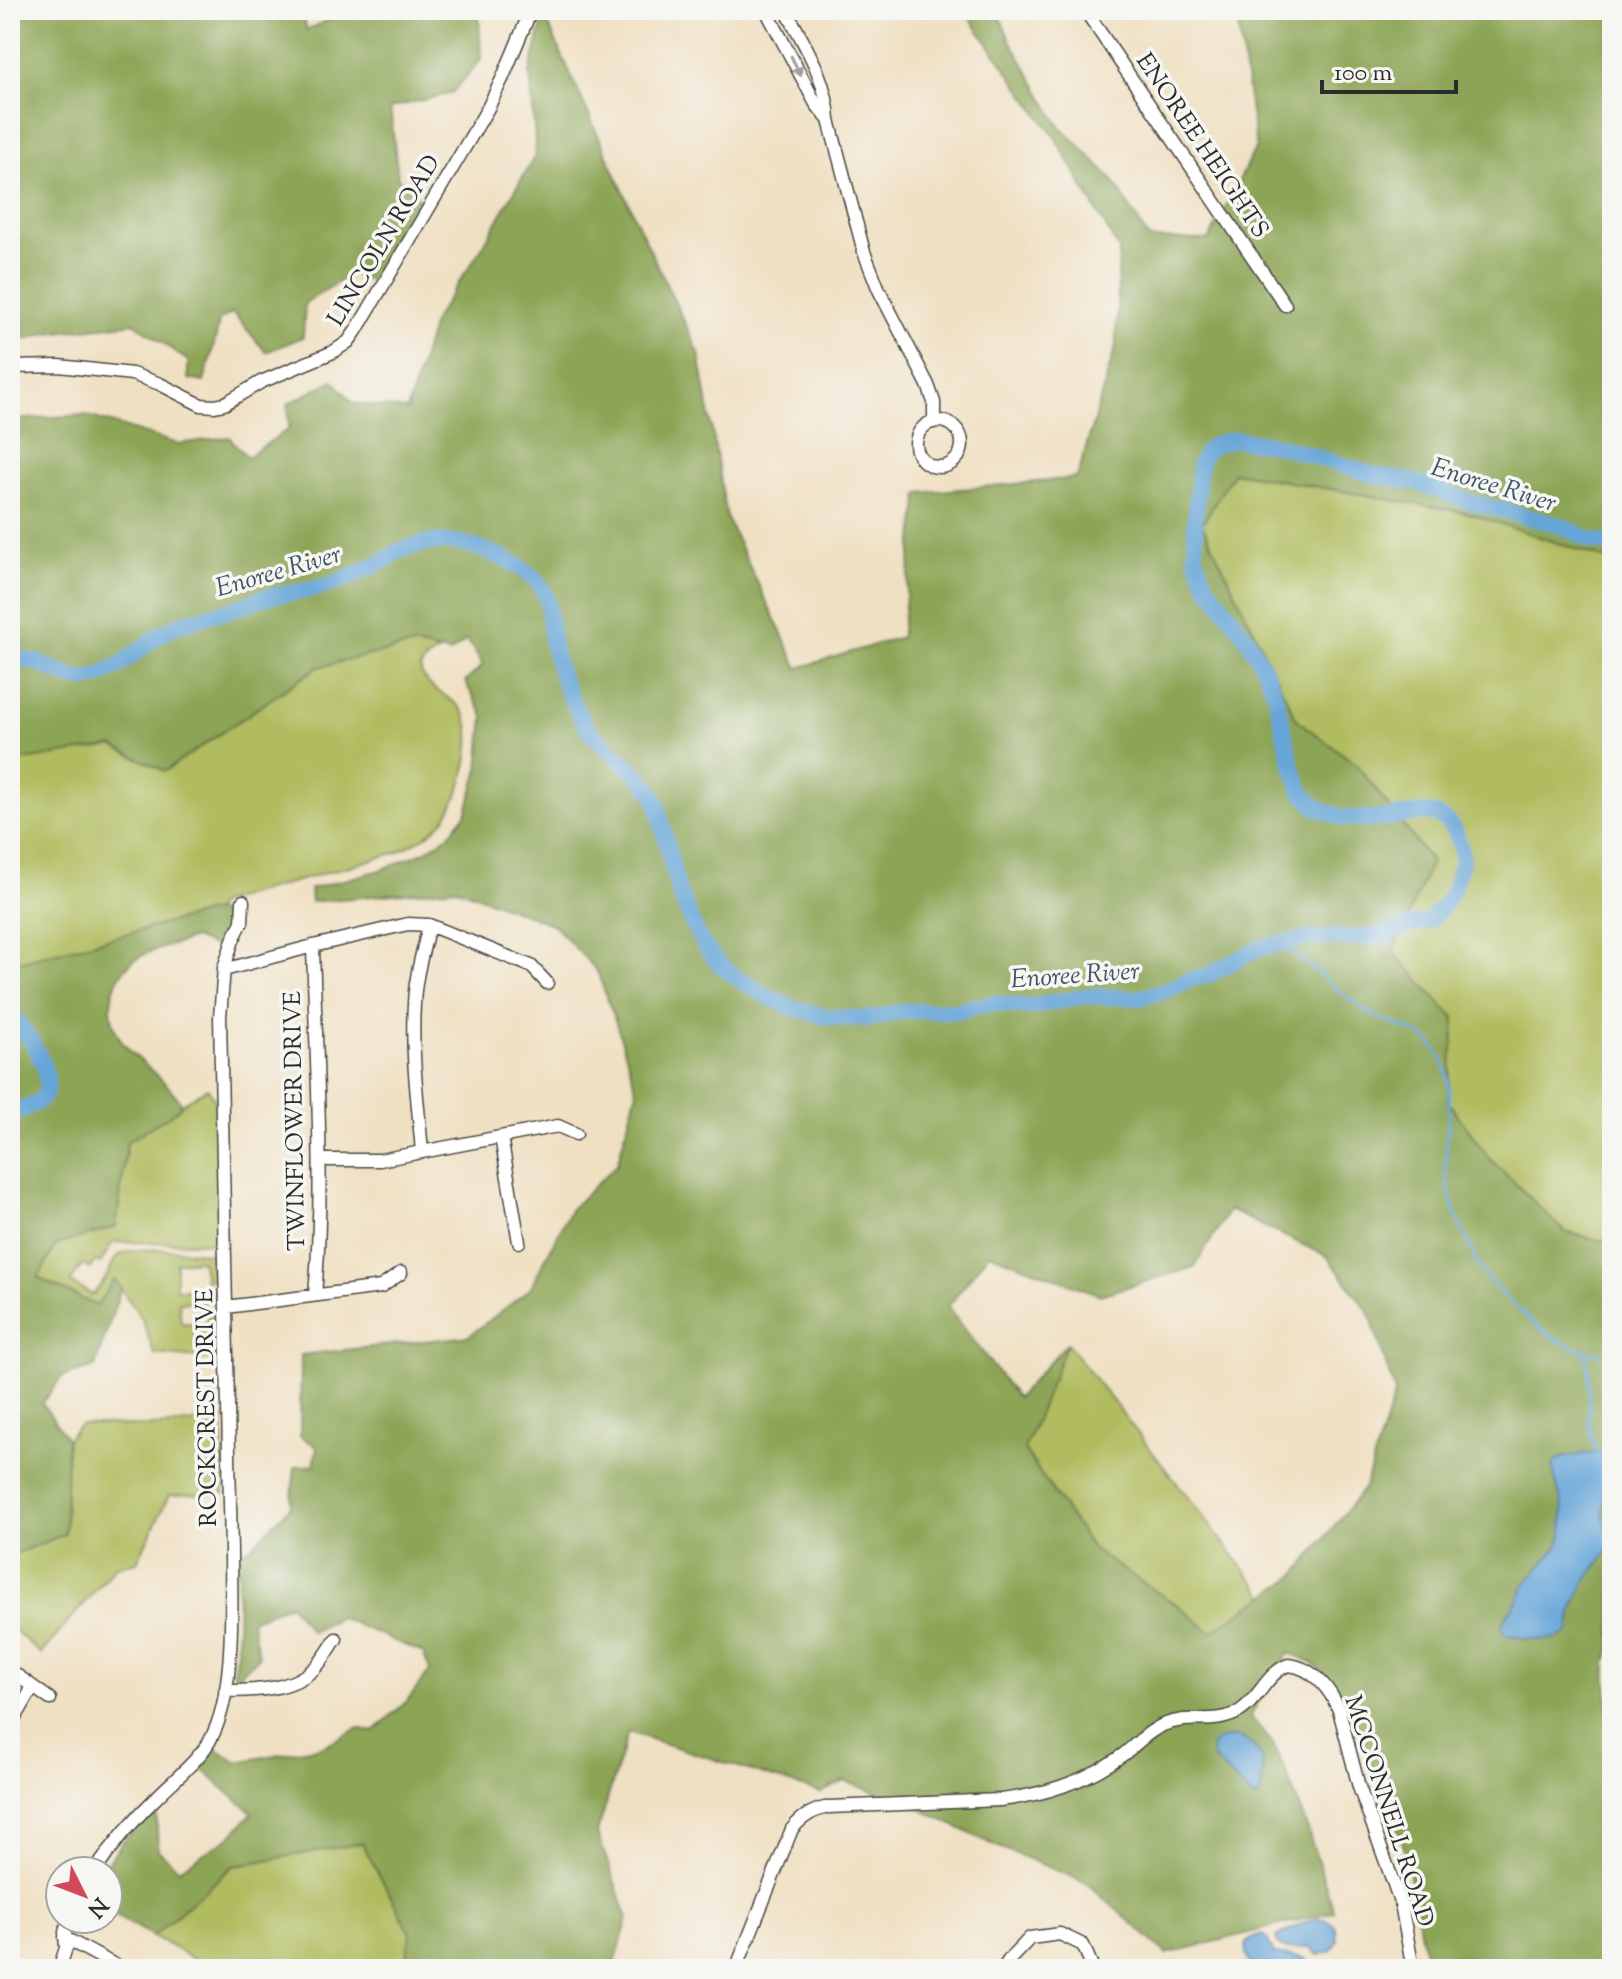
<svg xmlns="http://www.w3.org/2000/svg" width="1622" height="1979" font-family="'Sorts Mill Goudy',serif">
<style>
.green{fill:#b0bc5e;stroke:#6e7444;stroke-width:2}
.forest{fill:#8ca455;stroke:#5c6840;stroke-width:2;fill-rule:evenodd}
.water{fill:#66a5d8;stroke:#486882;stroke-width:2}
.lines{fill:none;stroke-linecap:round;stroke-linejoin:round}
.stream{stroke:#66a5d8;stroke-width:3}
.river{stroke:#66a5d8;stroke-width:16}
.minor-casing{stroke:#494642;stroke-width:15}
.minor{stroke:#fff;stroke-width:12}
.oneway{fill:#a0a0a0}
.labels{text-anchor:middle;stroke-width:7;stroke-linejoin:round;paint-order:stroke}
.street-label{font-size:24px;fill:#2b2b2b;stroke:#f6f6f2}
.water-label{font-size:26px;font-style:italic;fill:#405668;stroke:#f6f6f2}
</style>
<rect width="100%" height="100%" fill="#f6f6f2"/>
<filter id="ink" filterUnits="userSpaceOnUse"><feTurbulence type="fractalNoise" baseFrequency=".0125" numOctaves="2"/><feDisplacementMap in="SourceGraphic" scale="16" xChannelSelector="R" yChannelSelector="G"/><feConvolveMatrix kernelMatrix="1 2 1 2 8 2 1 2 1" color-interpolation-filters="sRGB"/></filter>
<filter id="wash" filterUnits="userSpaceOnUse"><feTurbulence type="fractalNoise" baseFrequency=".006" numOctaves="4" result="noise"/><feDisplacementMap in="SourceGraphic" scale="32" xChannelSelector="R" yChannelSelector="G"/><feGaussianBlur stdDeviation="1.8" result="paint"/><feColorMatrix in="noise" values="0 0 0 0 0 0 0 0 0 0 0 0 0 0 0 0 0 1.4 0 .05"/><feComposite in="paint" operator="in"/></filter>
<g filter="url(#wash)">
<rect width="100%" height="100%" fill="#f0e0c2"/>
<path class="green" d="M1233 472 1468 513 1612 561V1243L1565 1232 1490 1159 1448 1102 1455 1019 1393 952 1431 861 1356 764 1297 721 1202 524Z
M414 645 439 651 426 660 420 668C425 691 449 693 462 710 480 735 461 799 443 821 432 834 413 844 398 852L221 903 214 911 18 962 10 954V762L113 746 165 771 318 667Z
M208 1088 217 1105 218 1243 113 1242 100 1264 95 1261 90 1269 82 1265 70 1283 93 1295C98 1288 105 1281 108 1274 111 1268 112 1262 117 1257 133 1243 198 1252 219 1255L220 1279 205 1280 201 1260 176 1262V1289L221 1288V1301L179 1302 181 1323 207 1324 208 1311H222L221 1360 154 1354 142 1318 114 1280 97 1306 38 1278 56 1245 116 1227 127 1142 175 1112 182 1104Z
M1067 1343 1266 1597 1211 1633 1180 1607 1094 1551 1024 1449Z
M223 1417 224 1494 169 1495 137 1562 116 1566 41 1654 10 1626V1561L11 1555 65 1534 67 1439 80 1425C111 1424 141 1428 171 1425 189 1424 206 1418 223 1417Z
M362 1843 410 1932 406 1969H211L153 1936 233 1866Z"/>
<path class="forest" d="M10 10H301L307 30 346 12 347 10H477L479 14 481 60 452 93 390 108 398 178 423 203 375 282 351 274 305 303 303 337 266 352 233 313 219 320 216 337 204 382 188 379V361L135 323 49 333 10 343Z
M964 10H997L1010 40 1059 125 1113 180 1149 239 1209 240 1256 147 1238 23 1224 10H1612V561L1468 513 1234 472 1202 524 1297 720 1356 764 1431 862 1393 952 1455 1019 1448 1102 1490 1159 1565 1232 1612 1243V1642L1606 1662 1609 1728 1612 1729V1969H1427L1405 1849 1346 1696 1312 1662 1289 1653 1250 1716 1273 1744 1286 1772 1306 1825 1334 1911 1167 1954 1085 1882 994 1845 912 1805 844 1781 821 1793 628 1732 597 1833 628 1918 613 1969H406L410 1932 362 1843 233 1866 153 1936 108 1911V1871H102L120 1845 156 1805 158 1850 179 1869 230 1837 252 1813 200 1767 216 1748 236 1762 321 1747 359 1728 373 1732 408 1700 430 1670 423 1653 339 1617 311 1632 290 1604 251 1620 259 1656 236 1678 233 1671 237 1652 238 1551 250 1548 291 1506 295 1467 314 1465 317 1447 300 1436 301 1355 469 1336 530 1289 570 1210 617 1164 637 1091 617 1026 597 971 554 925 457 888 311 902 310 889 381 870 424 852 449 835 466 814 479 769 484 716 465 682 483 665 467 640 450 653 414 645 318 667 165 771 113 746 10 762V420L85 415 177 444 229 437 247 457 289 429 288 404 333 380 353 403 407 410 434 320 483 246 536 154 530 72 544 15 641 231 699 353 727 519 798 668 901 637 919 493 1077 478 1116 346 1119 250 1056 139ZM1229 1210 1327 1256 1370 1314 1395 1392 1365 1487 1295 1576 1211 1632 1180 1607 1094 1551 1024 1450 1067 1343 1017 1398 948 1307 989 1253 1100 1295 1195 1267Z
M214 911 229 916 227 929 215 947 194 938C179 944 162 947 147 953 107 970 99 1021 130 1051 148 1068 168 1083 182 1104L175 1112 127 1142 116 1227 56 1245 38 1278 97 1306 114 1280 121 1287 95 1367 62 1377 42 1403 67 1439 65 1534 12 1555 10 1561V954L19 962Z"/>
<path class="water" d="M1597 1452 1607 1454 1612 1459V1478L1606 1492 1603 1511 1605 1522 1612 1545 1584 1584 1573 1608 1569 1632C1552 1645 1524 1639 1505 1634L1502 1627 1505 1618 1516 1603 1528 1580 1558 1547 1562 1535 1563 1508 1554 1475 1553 1465 1556 1461 1564 1457Z
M1239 1737C1268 1750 1265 1769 1259 1797L1254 1799 1213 1758 1212 1745 1222 1739Z
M1318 1918 1328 1920 1336 1927 1337 1941 1331 1951 1320 1955 1316 1954 1311 1947 1286 1949 1278 1944 1276 1937 1301 1924Z
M1263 1935 1268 1940 1274 1954 1300 1957 1306 1959 1307 1965C1296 1972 1263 1971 1251 1966L1246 1954V1943L1253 1938Z"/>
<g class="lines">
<path class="stream" d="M1277 943C1311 962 1336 992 1369 1013 1387 1024 1420 1029 1434 1046 1461 1078 1444 1132 1446 1170 1447 1195 1456 1217 1467 1239 1472 1250 1476 1262 1483 1272 1492 1286 1504 1296 1516 1307 1525 1315 1534 1325 1544 1331 1563 1345 1589 1353 1612 1357
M1585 1351C1587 1361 1589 1372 1589 1383 1590 1412 1584 1423 1597 1452"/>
<path class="river" d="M10 662C40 650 66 689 96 677 127 666 148 638 178 625 194 618 218 614 236 608 247 605 258 598 270 596 290 593 310 591 329 585 348 578 368 569 385 560 390 557 395 553 400 551 431 537 465 541 494 554 511 561 527 570 539 584 553 602 548 627 553 648 558 671 568 695 580 716 599 751 640 766 656 800L679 893 698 935 708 951 719 964 741 981 772 999 793 1008 828 1017 869 1019 904 1011H961L971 1007 995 1003 1029 1007 1085 996 1139 998 1168 990 1191 979 1208 975 1259 948 1310 938 1367 937 1388 934 1410 925 1429 921 1442 908 1452 892 1462 862 1461 850 1456 833 1448 822 1434 814 1423 813 1374 819 1343 818 1316 807 1302 792 1292 765 1275 694 1265 670 1248 640 1207 585 1196 559 1195 516 1200 463 1205 453 1213 445 1234 439 1277 445 1377 476 1415 482 1468 501 1562 526 1592 541 1612 544
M10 1013C24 1029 64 1081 39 1101 32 1107 19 1110 10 1114"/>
</g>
</g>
<g filter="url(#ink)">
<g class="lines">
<defs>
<path id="minor" d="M766 10 816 104 829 120
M786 10C805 46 827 79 829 120L864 252 879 290 928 385 934 402V422
M1085 10 1285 305
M10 367 59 366 132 374 160 384 201 405 215 406 224 404 261 382 333 352 348 342 356 331 488 108 503 77 531 10
M916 444a23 23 0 1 1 46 0a23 23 0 1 1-46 0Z
M313 946C316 1063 325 1179 315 1295
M224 970 313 946 408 924 429 925 531 966 547 983
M501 1137 519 1242
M422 1152C418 1103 411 1053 414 1004 415 977 423 951 429 925
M320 1160H380L558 1126 576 1134
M226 1307 381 1287 401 1273
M18 1676 50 1699
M225 1691C259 1691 299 1690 321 1661 327 1654 331 1646 336 1639
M10 1727 33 1687
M95 1871C113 1844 134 1819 158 1796 174 1780 192 1766 205 1748 237 1705 231 1604 231 1551L220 1017 224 968 233 940 242 922 243 901
M65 1938 122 1969
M59 1969 66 1948 65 1932 69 1919
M736 1969 792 1829C803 1816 813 1810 829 1807L1000 1800C1045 1795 1087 1781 1124 1754 1137 1744 1148 1731 1163 1725 1188 1714 1216 1726 1240 1711 1259 1699 1267 1673 1288 1665 1313 1667 1330 1689 1339 1710L1359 1787 1401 1904 1413 1969
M1003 1969 1009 1960 1030 1938 1060 1934 1083 1945 1092 1966"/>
</defs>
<use href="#minor" class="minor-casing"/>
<use href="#minor" class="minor"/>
</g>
<defs><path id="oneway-solid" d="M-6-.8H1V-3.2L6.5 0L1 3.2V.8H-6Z" transform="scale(2)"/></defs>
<use class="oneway" href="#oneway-solid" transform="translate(796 66) rotate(63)"/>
</g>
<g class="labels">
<g class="street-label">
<text transform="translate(1203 145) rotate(56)" y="8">ENOREE HEIGHTS</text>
<text transform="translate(383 240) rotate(-59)" y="8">LINCOLN ROAD</text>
<text transform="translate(294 1121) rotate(-91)" y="8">TWINFLOWER DRIVE</text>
<text transform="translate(206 1408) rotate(-91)" y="8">ROCKCREST DRIVE</text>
<text transform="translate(1390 1811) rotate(72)" y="8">MCCONNELL ROAD</text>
</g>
<g class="water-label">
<text transform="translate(1494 484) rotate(17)" y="9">Enoree River</text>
<text transform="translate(278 570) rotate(-16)" y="9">Enoree River</text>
<text transform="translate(1075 974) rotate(-4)" y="9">Enoree River</text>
</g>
</g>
<rect width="1622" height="1979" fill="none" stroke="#f6f6f2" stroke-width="40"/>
<g transform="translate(84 1895) rotate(132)"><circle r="38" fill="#f6f6f2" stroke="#a5a5a2" stroke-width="2"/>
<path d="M0-6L14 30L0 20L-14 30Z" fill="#d1495b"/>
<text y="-12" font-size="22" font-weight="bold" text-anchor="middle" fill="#2b2b2b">N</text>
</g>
<path d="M1322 80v12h134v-12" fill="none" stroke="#2b2b2b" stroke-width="4"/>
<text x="1334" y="80" font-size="24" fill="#2b2b2b" stroke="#f6f6f2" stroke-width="6" paint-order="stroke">100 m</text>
</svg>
